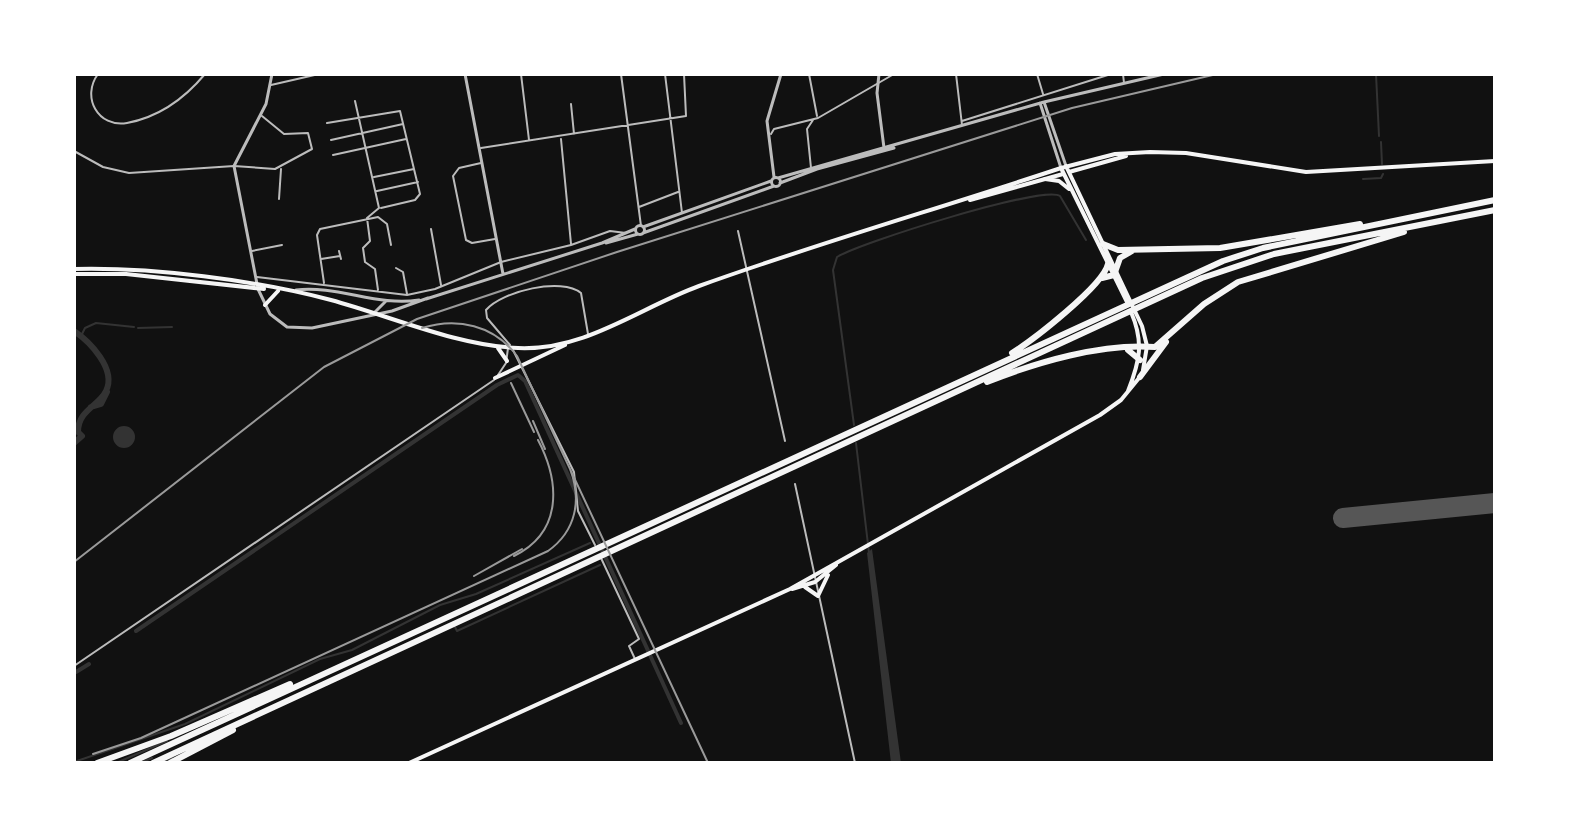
<svg xmlns="http://www.w3.org/2000/svg" width="1569" height="837" font-family="'Space Grotesk',sans-serif">
<style>
.water{fill:#333}
.lines{fill:none;stroke-linecap:round;stroke-linejoin:round}
.stream{stroke:#333;stroke-width:2}
.canal{stroke:#333;stroke-width:4}
.river{stroke:#333;stroke-width:6}
.runway{stroke:#565656;stroke-width:20}
.minor{stroke:#bcbcbc;stroke-width:2}
.tertiary{stroke:#bcbcbc;stroke-width:3}
.secondary{stroke:#f5f5f5;stroke-width:4}
.primary{stroke:#f5f5f5;stroke-width:4}
.motorway{stroke:#f5f5f5;stroke-width:6}
.rail{stroke:#9a9a9a;stroke-width:2}
</style>
<rect width="100%" height="100%" fill="#111"/>
<path class="water" d="M113 437a11 11 0 1 1 22 0a11 11 0 1 1-22 0Z
M872 549 901 763H891L867 553Z"/>
<g class="lines">
<path class="stream" d="M1376 74 1379 136
M1381 142 1382 164
M1363 179 1381 178 1383 174
M138 328 172 327
M81 336 85 328 96 323 134 327
M854 425 833 270 837 257C859 243 1043 185 1060 196L1086 240
M856 443 869 553
M455 627 457 631 600 565
M74 762 185 724 320 659 352 650 440 605 476 594 590 543
M116 763 167 741
M140 763 152 758
M161 763 172 758"/>
<path class="canal" d="M136 631 497 385 518 375 525 381 681 723
M76 672 89 664"/>
<path class="river" d="M74 331C89 341 117 369 106 391 99 406 78 410 78 432L82 436 74 443
M91 407 101 404 107 392"/>
<path class="runway" d="M1343 518 1495 503"/>
<path class="minor" d="M98 74C81 97 98 128 127 123 159 117 185 98 205 74
M521 74 529 140
M621 74 641 226
M665 74 682 213
M809 74 817 116
M956 74 962 125
M1037 74 1043 94
M1123 74 1124 83
M271 85 319 74
M355 101 379 208 367 218 370 241 363 248 365 262 375 269 378 290
M571 104 574 134
M962 121 1111 74
M327 123 400 111 420 194 415 200 381 208
M771 134 774 129 818 118 894 74
M561 139 571 244
M331 140 403 124
M481 148 686 116 684 74
M74 151 103 167 129 173 234 166 275 169 312 149 308 133 284 134 262 116
M333 155 406 139
M481 163 459 168 453 176 466 240 472 243 495 239
M811 168 807 129 813 120
M374 177 414 169
M377 191 418 182
M279 199 281 169
M639 207 678 192
M431 229 441 285
M738 231 785 441
M252 251 282 245
M339 251 341 259
M321 259 340 256
M396 268 403 272 407 294
M257 277 407 295 435 289 501 262 571 245 610 231 626 233
M324 283 317 235 320 229 378 217 387 224 391 245
M510 345 487 318 486 310C502 291 562 277 581 293L588 334
M513 350 574 472 578 511 595 545
M498 375 506 363 508 348
M795 484 855 763
M601 558 639 639 629 646 635 659
M74 666 494 380"/>
<path class="tertiary" d="M272 74 266 104 234 166 258 289 270 314 287 327 312 328 392 311 428 298
M465 74 503 274
M879 74 877 93 884 148
M1044 102 1066 166
M1040 103 1061 168
M774 177 767 121 781 74
M771.5 182a4.5 4.5 0 1 1 9 0a4.5 4.5 0 1 1-9 0Z
M778 178 1044 102 1164 74
M780 183 817 169 894 148
M635.5 230a4.5 4.5 0 1 1 9 0a4.5 4.5 0 1 1-9 0Z
M643 227 771 181
M643 233 774 186
M606 243 638 234
M296 290C337 285 378 307 419 300
M426 299 602 243 635 229
M373 314 386 301"/>
<path class="secondary" d="M970 200 1063 174
M74 269C153 267 255 280 331 300 390 316 458 346 518 348 585 351 639 308 699 286 818 243 941 208 1061 168
M74 274H126L264 289
M265 305 278 291
M498 348 507 361
M495 378 565 345"/>
<path class="primary" d="M1066 166 1142 326 1147 346 1143 370
M1069 172 1126 156
M1045 179 1059 181 1069 189
M1128 304 1061 168 1115 154 1150 152 1186 153 1306 172 1495 161
M1128 391C1140 361 1144 342 1131 312
M805 587 818 596 828 575
M792 589 815 582 836 565
M409 763 790 589 1100 415 1121 400 1139 378"/>
<path class="motorway" d="M1103 244 1118 250 1220 248 1360 224
M1102 278 1114 275 1120 258 1132 251
M1128 350 1140 360
M1012 353C1033 340 1103 286 1108 264
M1140 377 1166 342
M987 382C1037 362 1102 343 1155 347L1204 304 1238 282 1404 232
M97 763 171 736 290 684
M130 763 1223 261 1263 248 1495 200
M153 763 1202 278 1274 254 1495 210
M170 763 233 730"/>
<path class="rail" d="M422 328C457 317 494 325 517 356L708 763
M511 383 534 432
M533 421 545 449
M514 556C563 532 560 482 538 440
M74 562 324 367 417 319 617 252 1072 108 1217 74
M474 576 522 549
M93 754 141 738 548 551C576 531 582 500 570 469"/>
</g>
<rect width="1569" height="837" fill="none" stroke="#ffffff" stroke-width="152"/>
</svg>
